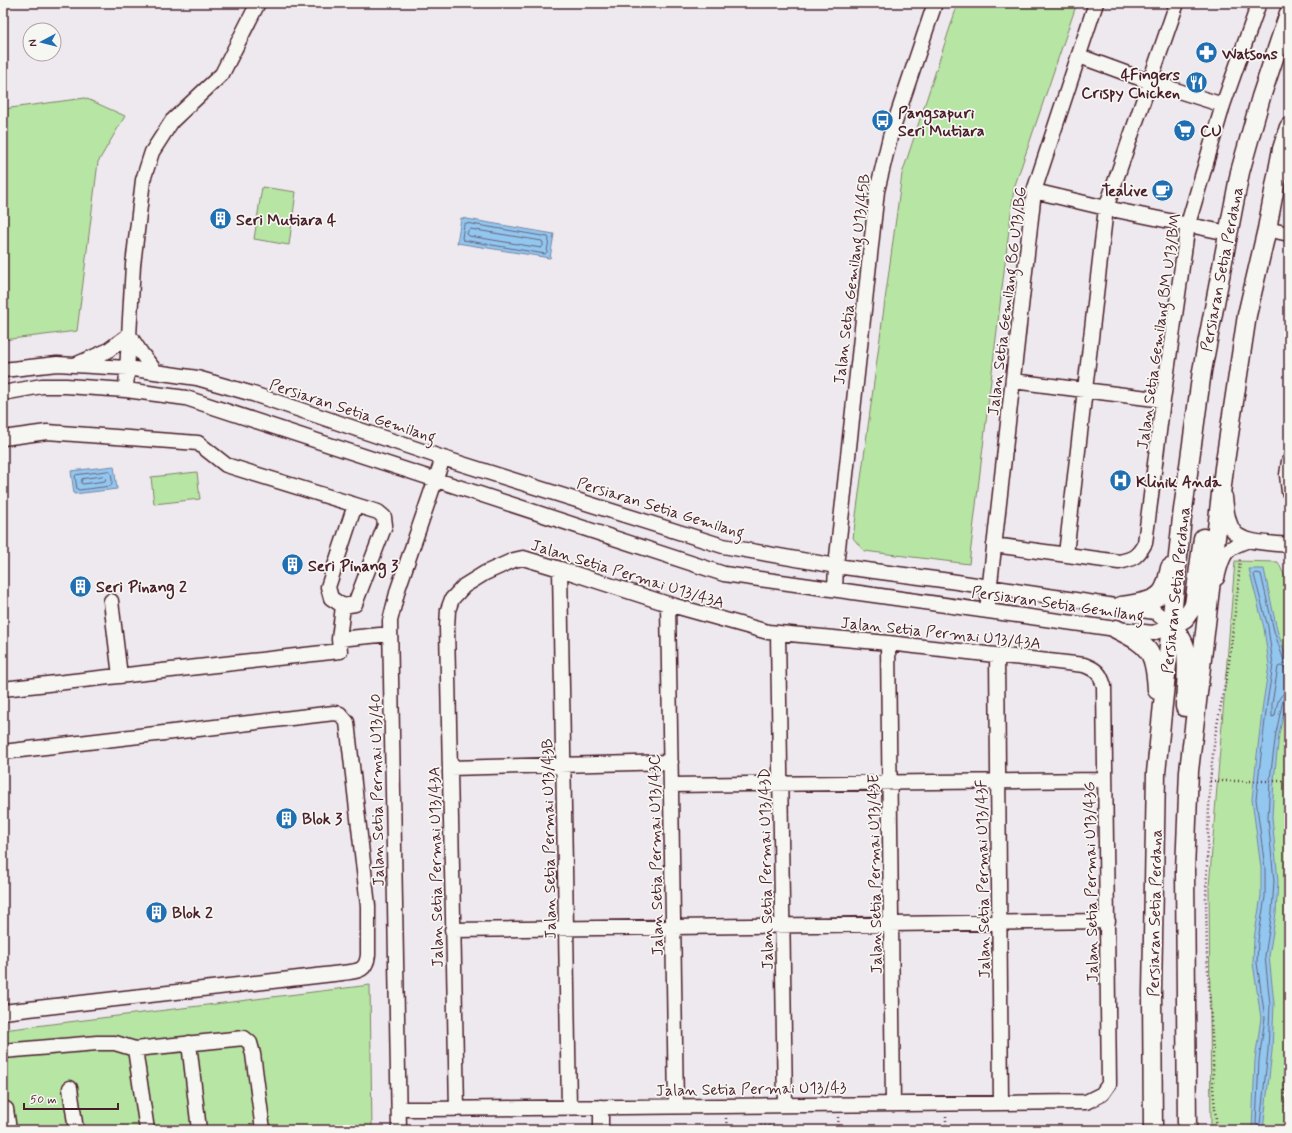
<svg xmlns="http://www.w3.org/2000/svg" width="1292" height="1133" font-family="Mynerve,sans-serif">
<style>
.green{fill:#b7e5a4;stroke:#808268}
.water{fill:#92c7f0;stroke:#7584a1}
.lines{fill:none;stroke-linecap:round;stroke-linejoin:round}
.shore{stroke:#67627a;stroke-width:1}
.minor-casing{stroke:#4a1f2b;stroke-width:17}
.major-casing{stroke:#4a1f2b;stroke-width:21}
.path{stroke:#4a1f2b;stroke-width:2.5;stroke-dasharray:1 3;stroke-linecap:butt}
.minor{stroke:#f6f6f2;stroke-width:14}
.major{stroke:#f6f6f2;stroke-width:18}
.labels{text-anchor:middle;stroke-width:3.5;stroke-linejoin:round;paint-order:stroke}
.poi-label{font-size:16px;font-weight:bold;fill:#4a1f2b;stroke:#f6f6f2;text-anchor:start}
.street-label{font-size:16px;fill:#4a1f2b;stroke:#f6f6f2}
</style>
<rect width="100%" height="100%" fill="#eee9ef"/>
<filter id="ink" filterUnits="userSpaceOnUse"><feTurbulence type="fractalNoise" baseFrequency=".025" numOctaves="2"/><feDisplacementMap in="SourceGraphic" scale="8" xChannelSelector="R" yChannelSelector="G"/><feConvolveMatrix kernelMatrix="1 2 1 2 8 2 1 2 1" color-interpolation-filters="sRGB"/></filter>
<g filter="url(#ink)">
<path class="green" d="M958 3H1077L1014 188 969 564 864 551 853 538 902 174Z
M85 98 125 116 98 162 77 331 3 340V109Z
M262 187 296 192 289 245 254 239Z
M197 472 200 499 154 504 151 477Z
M1235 561 1278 562 1289 585V1130H1211L1209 887Z
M370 985 372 1130H3V1030Z"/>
<path class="water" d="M461 218 554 234 550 258 457 243Z
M114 466 117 489 74 494 71 471Z
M1249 569H1264L1277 630 1289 665V690L1279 734 1274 780 1272 817 1278 881 1276 913 1269 956 1274 1004 1272 1051 1263 1130H1252L1255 1060 1261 1018 1253 963 1254 939 1261 896V868L1252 799 1263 703 1269 665 1264 628Z"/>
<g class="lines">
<path class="shore" d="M466 223 548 237 549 239 547 252 545 254 463 240 462 238 464 225Z
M470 229 542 241 543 243V246L541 248 469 236 467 234 468 231Z
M109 471C112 473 113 482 111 486L79 490 77 489 75 476 76 475Z
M104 476 106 478 105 481 83 484 81 483 82 479Z
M1289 664H1286L1284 661 1274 631 1261 574 1256 573 1254 575 1268 627 1273 665 1267 703 1256 799 1265 868V897L1258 940 1257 963 1265 1018 1259 1060 1256 1124 1258 1126 1260 1124 1268 1051 1270 1005 1265 956 1272 912 1274 881 1268 818 1270 779 1276 733 1283 700 1286 698H1289
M1289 669 1280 666 1278 667 1272 704V717L1275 716C1277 706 1277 693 1289 692"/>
<defs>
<path id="minor" d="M1079 56 1150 82 1223 105
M1034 191 1106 208 1228 233
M1267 229 1289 234
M129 335 141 353 156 372
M77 364 107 351 129 335
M3 370 57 364 127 368 197 378 253 394 443 458 723 546 836 566 950 581 1155 612 1172 626 1153 633 1116 629 724 574 186 398 126 390 66 386H42L3 393
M1013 381 1163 400
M126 390 133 265 143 180 152 152 172 121 222 74 258 3
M3 438 47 432 198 443 226 465 378 512 384 517 385 525 355 604 343 606 331 598 328 587 355 505
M1289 461 1287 475 1289 492
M1225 497C1226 508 1227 524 1235 533 1246 544 1274 543 1289 545
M994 545 1119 562C1134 559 1138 556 1145 543L1163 400 1188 224 1223 105 1259 3
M1066 554 1106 208 1177 3
M560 569 569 1108
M1217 578C1223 553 1225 548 1249 540
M835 589 836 566 877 191 890 137 935 3
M111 601 120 676
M668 604 676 1106
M987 610 1034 191 1096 3
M778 633 785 1105
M339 639 390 634
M888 643 893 1104
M997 656 1001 1103
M3 689 340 651 339 639 343 606
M3 752 334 713 340 714 347 722 368 906V955C366 972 357 971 342 973L3 1012
M450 768 671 762
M671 785 1105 780
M452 930 1108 921
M189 1043 199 1130
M135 1049 244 1038 250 1043 253 1054 263 1130
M3 1051 97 1043H115L135 1049 147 1130
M70 1088 76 1130
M6 1109 9 1130
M399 1109H430L1086 1102 1102 1094 1109 1084 1104 686C1100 673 1097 670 1084 665L888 643 768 632 668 604 560 569 523 558 514 560 485 573 464 586 452 599 448 610 447 627 457 1109
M399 1130 390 621 398 589 443 458
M601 1130V1107"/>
<path id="major" d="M1121 606C1133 604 1154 603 1162 592 1167 586 1168 576 1170 568
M1172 626 1185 618 1194 605 1203 538
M1172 626C1177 632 1181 637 1184 644 1190 658 1185 691 1185 707
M1116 629C1150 646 1155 651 1157 690
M1153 1130 1152 993 1156 773 1182 517 1202 371 1240 172 1261 97 1289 13
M1187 1130 1185 870 1189 771 1224 468 1247 315 1267 229 1282 149 1289 127"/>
</defs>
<use href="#minor" class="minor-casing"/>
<use href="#major" class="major-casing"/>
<path class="path" d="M1210 781H1289
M1289 988V1002
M946 1116V1130
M838 1117 839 1130
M726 1118 727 1130
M737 1130C759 1123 780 1126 802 1130
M1033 1130 1037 1128H1046L1047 1130
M1217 1130 1213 1088V1053L1207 954 1206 898 1208 835 1210 781 1215 736 1229 663 1238 587 1240 557
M1283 1130 1286 1115 1284 1078 1289 1051"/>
<use href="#minor" class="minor"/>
<use href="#major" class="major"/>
</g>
</g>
<defs>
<symbol id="pharmacy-disc" viewBox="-11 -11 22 22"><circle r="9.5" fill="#1f6fb2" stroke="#f6f6f2"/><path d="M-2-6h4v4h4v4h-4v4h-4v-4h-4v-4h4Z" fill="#fff"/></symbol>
<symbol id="restaurant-disc" viewBox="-11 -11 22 22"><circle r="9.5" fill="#1f6fb2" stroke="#f6f6f2"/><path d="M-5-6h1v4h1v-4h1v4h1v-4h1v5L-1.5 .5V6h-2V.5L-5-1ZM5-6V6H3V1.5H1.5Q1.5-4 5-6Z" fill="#fff"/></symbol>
<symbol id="bus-disc" viewBox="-11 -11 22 22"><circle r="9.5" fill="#1f6fb2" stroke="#f6f6f2"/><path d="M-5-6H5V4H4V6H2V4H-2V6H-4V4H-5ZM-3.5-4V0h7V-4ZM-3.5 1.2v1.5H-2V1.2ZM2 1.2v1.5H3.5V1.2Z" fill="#fff"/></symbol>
<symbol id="supermarket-disc" viewBox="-11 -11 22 22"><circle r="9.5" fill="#1f6fb2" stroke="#f6f6f2"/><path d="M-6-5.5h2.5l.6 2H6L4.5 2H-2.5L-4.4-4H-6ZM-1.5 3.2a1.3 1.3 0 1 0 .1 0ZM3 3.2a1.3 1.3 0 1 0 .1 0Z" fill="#fff"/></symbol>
<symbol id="cafe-disc" viewBox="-11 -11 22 22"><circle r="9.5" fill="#1f6fb2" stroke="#f6f6f2"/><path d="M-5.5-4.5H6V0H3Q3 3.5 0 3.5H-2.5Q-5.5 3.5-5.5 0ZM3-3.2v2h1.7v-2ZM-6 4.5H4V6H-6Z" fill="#fff"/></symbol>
<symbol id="building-disc" viewBox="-11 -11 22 22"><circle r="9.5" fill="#1f6fb2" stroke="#f6f6f2"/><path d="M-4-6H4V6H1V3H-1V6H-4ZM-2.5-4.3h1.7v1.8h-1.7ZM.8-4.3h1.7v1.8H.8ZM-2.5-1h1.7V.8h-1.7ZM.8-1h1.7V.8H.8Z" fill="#fff"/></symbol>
<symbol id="hospital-disc" viewBox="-11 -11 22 22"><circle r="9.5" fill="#1f6fb2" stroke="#f6f6f2"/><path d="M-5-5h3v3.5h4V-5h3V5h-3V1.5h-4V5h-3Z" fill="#fff"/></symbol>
</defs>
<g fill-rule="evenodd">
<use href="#pharmacy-disc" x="1194" y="40" width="25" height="25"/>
<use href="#restaurant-disc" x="1184" y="70" width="25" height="25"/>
<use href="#bus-disc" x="870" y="108" width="25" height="25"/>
<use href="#supermarket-disc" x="1172" y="118" width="25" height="25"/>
<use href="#cafe-disc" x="1150" y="178" width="25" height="25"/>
<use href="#building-disc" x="208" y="206" width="25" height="25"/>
<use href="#hospital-disc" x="1108" y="468" width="25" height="25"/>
<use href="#building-disc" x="280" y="552" width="25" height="25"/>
<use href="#building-disc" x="68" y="574" width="25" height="25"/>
<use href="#building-disc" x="274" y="806" width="25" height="25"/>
<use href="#building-disc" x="144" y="900" width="25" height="25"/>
</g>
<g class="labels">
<g class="poi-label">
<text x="1222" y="59">Watsons</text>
<text x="1180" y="80" text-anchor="end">4Fingers<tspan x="1180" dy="18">Crispy Chicken</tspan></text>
<text x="898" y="118">Pangsapuri<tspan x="898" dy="18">Seri Mutiara</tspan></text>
<text x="1200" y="136">CU</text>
<text x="1148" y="196" text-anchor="end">Tealive</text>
<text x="236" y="225">Seri Mutiara 4</text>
<text x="1136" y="487">Klinik Anda</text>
<text x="308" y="571">Seri Pinang 3</text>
<text x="96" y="592">Seri Pinang 2</text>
<text x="302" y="824">Blok 3</text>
<text x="172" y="918">Blok 2</text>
</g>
<g class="street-label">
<text transform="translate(1221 269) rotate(-79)" y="6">Persiaran Setia Perdana</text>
<text transform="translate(851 279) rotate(-83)" y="6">Jalan Setia Gemilang U13/45B</text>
<text transform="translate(1006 301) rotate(-83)" y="6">Jalan Setia Gemilang BG U13/BG</text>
<text transform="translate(1158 331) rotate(-82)" y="6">Jalan Setia Gemilang BM U13/BM</text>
<text transform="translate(353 410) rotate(18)" y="6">Persiaran Setia Gemilang</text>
<text transform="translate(661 507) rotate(17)" y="6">Persiaran Setia Gemilang</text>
<text transform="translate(628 573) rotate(17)" y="6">Jalan Setia Permai U13/43A</text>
<text transform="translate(1175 590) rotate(-84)" y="6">Persiaran Setia Perdana</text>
<text transform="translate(1058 603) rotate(8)" y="6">Persiaran Setia Gemilang</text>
<text transform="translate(941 632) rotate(6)" y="6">Jalan Setia Permai U13/43A</text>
<text transform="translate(376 790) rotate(-91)" y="6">Jalan Setia Permai U13/40</text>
<text transform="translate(548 839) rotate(-91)" y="6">Jalan Setia Permai U13/43B</text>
<text transform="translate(655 855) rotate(-91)" y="6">Jalan Setia Permai U13/43C</text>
<text transform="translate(435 867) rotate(-91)" y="6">Jalan Setia Permai U13/43A</text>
<text transform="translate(765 869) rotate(-91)" y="6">Jalan Setia Permai U13/43D</text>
<text transform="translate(874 874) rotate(-91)" y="6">Jalan Setia Permai U13/43E</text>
<text transform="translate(982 879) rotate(-91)" y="6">Jalan Setia Permai U13/43F</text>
<text transform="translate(1090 882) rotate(-91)" y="6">Jalan Setia Permai U13/43G</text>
<text transform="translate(1154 913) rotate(-89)" y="6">Persiaran Setia Perdana</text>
<text transform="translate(751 1088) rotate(-1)" y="6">Jalan Setia Permai U13/43</text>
</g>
</g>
<rect width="1292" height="1133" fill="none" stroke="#f6f6f2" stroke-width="16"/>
<rect x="8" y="8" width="1276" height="1117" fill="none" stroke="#4a1f2b" stroke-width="1.5" filter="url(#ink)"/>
<g transform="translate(42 42) rotate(263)"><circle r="19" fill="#f6f6f2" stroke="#b1a0a2"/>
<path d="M0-3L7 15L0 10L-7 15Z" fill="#1f6fb2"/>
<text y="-6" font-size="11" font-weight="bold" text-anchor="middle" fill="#4a1f2b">N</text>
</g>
<path d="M24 1103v6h94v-6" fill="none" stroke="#4a1f2b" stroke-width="2"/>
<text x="30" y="1103" font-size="12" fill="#4a1f2b" stroke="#f6f6f2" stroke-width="3" paint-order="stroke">50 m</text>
</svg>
